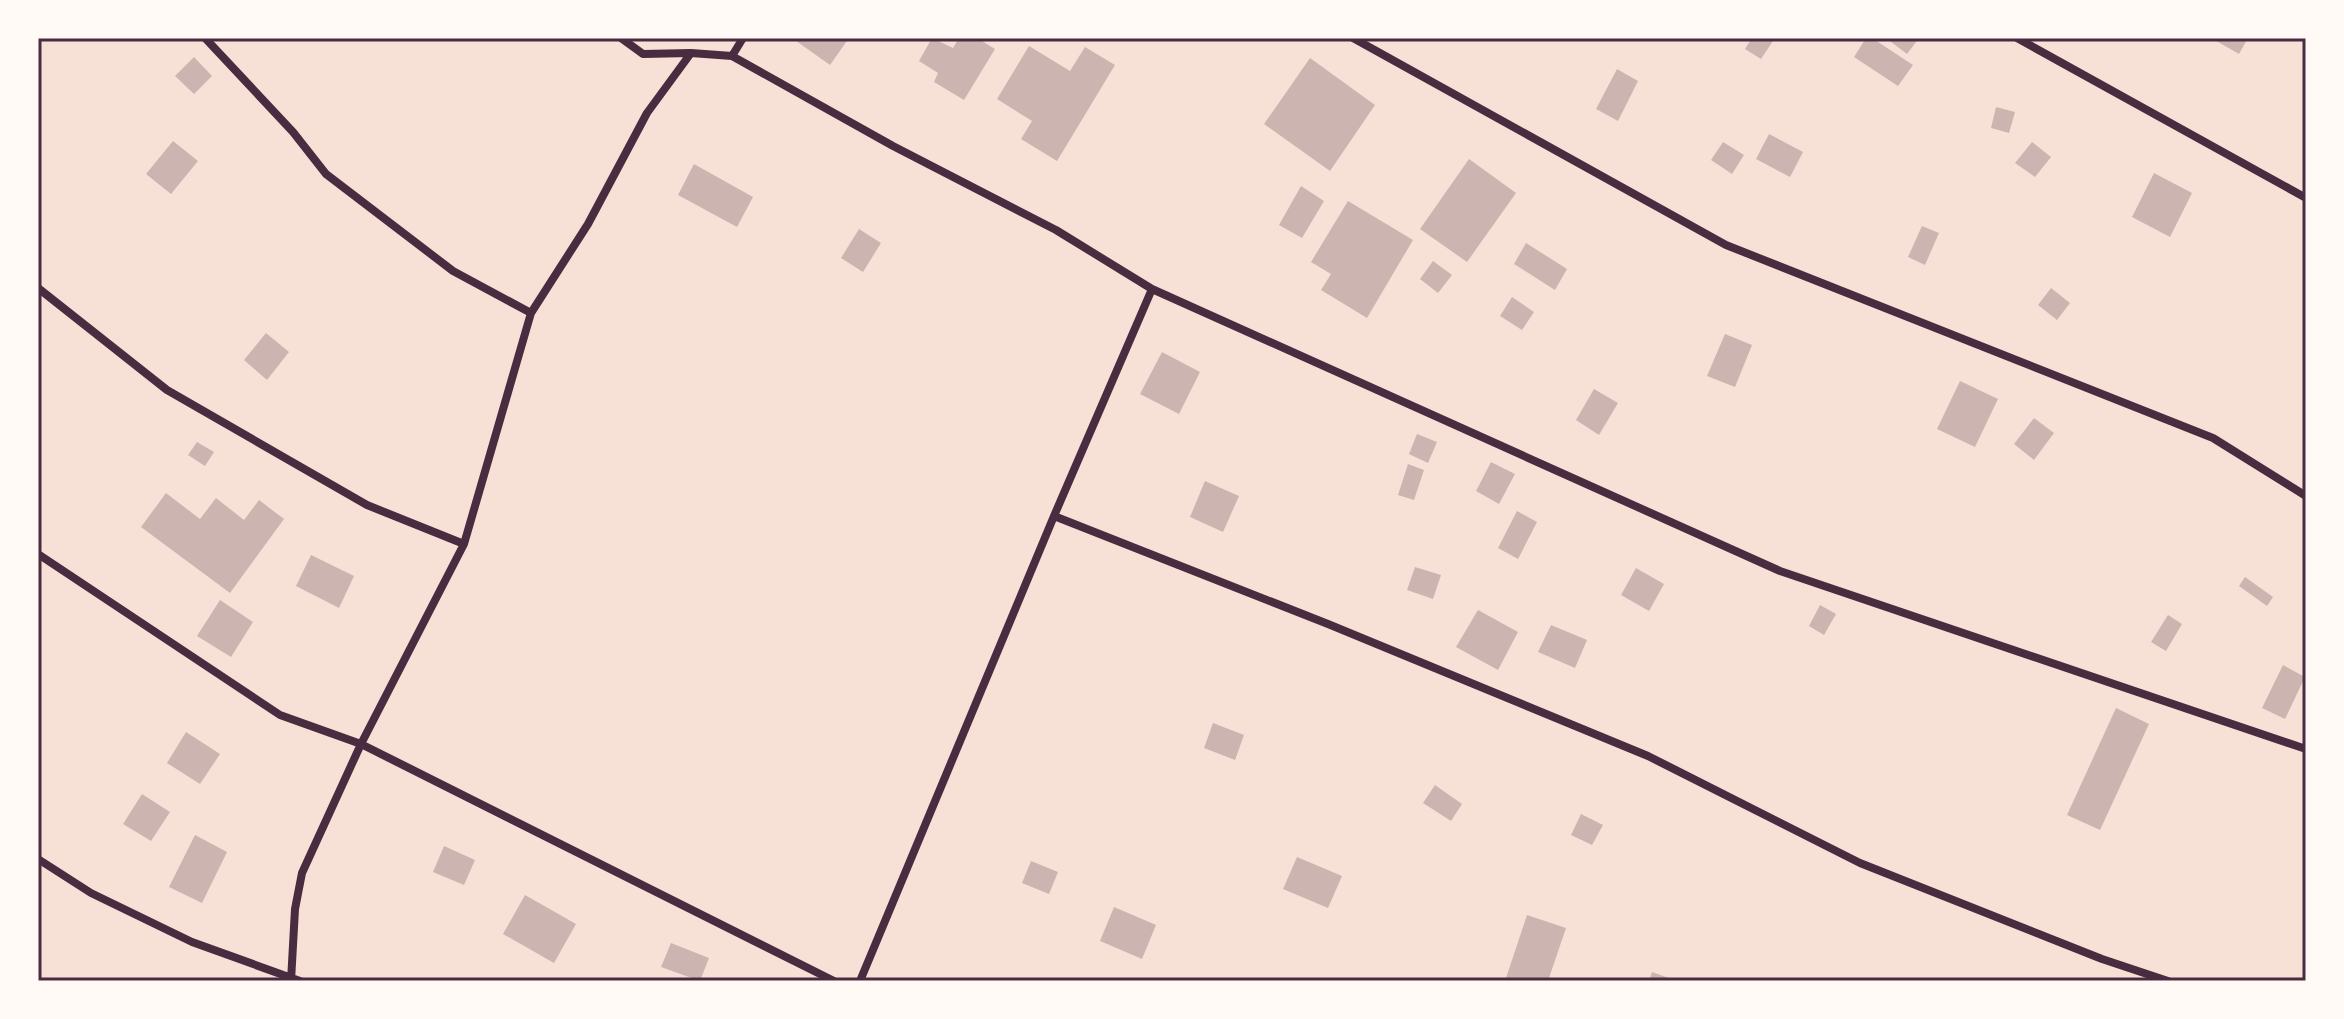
<svg xmlns="http://www.w3.org/2000/svg" width="2344" height="1019" font-family="Figtree,sans-serif">
<style>
.building{fill:#ccb4b1}
.lines{fill:none;stroke-linecap:round;stroke-linejoin:round}
.minor{stroke:#4a2c40;stroke-width:8}
.neatline{fill:none;stroke:#4a2c40;stroke-width:3}
</style>
<rect width="100%" height="100%" fill="#f7e1d7"/>
<path class="building" d="M792 38H849L830 65Z
M932 38 953 48 959 38H977L995 49 964 100 934 82 938 73 919 61Z
M1752 38H1775L1761 59 1745 49Z
M1866 38H1872L1913 65 1898 86 1854 57Z
M1886 38H1919L1907 54Z
M2211 38H2248L2239 54Z
M1029 46 1070 71 1085 47 1115 65 1057 161 1021 139 1032 121 997 99Z
M194 57 212 76 194 94 175 76Z
M1310 58 1375 105 1330 171 1264 124Z
M1617 69 1638 81 1618 121 1596 109Z
M1996 107 2015 112 2009 133 1991 128Z
M1769 134 1803 152 1790 177 1756 159Z
M173 141 198 161 171 194 146 174Z
M1723 142 1744 155 1732 174 1711 160Z
M2032 142 2051 157 2035 177 2015 163Z
M1469 159 1516 193 1467 262 1420 229Z
M694 164 753 197 737 227 678 195Z
M2154 173 2192 193 2170 237 2132 217Z
M1301 186 1324 201 1302 238 1279 225Z
M1348 201 1413 240 1367 318 1321 290 1331 274 1311 262Z
M1922 226 1939 233 1925 265 1908 257Z
M859 229 881 243 863 272 841 258Z
M1526 243 1567 269 1555 290 1514 264Z
M1433 261 1452 275 1438 293 1420 279Z
M2051 288 2070 303 2057 320 2038 305Z
M1512 297 1534 312 1522 330 1500 316Z
M266 333 289 352 267 380 244 360Z
M1725 334 1752 345 1735 387 1707 376Z
M1162 352 1200 372 1179 414 1140 394Z
M1960 381 1998 399 1975 447 1937 429Z
M1594 389 1618 403 1599 435 1576 420Z
M2034 418 2054 433 2034 460 2014 444Z
M1417 434 1437 442 1428 463 1409 454Z
M197 442 214 452 205 466 188 455Z
M1491 462 1515 474 1499 504 1476 491Z
M1408 464 1424 470 1414 500 1398 495Z
M1205 481 1239 496 1223 532 1190 517Z
M166 493 200 519 216 498 244 520 259 500 284 519 230 593 141 527Z
M1517 511 1537 522 1518 559 1498 548Z
M311 555 354 576 339 608 296 586Z
M1415 567 1441 575 1433 599 1407 590Z
M1636 568 1664 584 1649 611 1621 595Z
M2245 577 2273 597 2267 606 2239 586Z
M220 600 253 622 231 657 197 636Z
M1820 605 1836 614 1824 635 1809 626Z
M1478 610 1518 632 1498 670 1456 647Z
M2168 615 2182 624 2166 651 2151 642Z
M1551 625 1587 640 1575 668 1538 652Z
M2283 665 2305 677 2285 719 2262 708Z
M2116 708 2149 724 2100 830 2067 815Z
M1213 723 1244 735 1235 760 1204 748Z
M186 732 220 754 200 784 167 763Z
M1435 785 1462 804 1451 821 1423 803Z
M142 794 170 812 151 841 123 824Z
M1581 814 1603 825 1592 845 1571 835Z
M195 835 227 852 202 903 169 887Z
M444 846 475 860 464 885 433 872Z
M1297 857 1342 876 1328 908 1283 889Z
M1031 861 1058 872 1049 894 1022 883Z
M525 895 576 924 554 963 503 934Z
M1114 907 1156 925 1142 959 1100 941Z
M1527 915 1566 928 1548 981H1505Z
M671 943 709 958 700 981 661 967Z
M1652 972 1677 981H1649Z"/>
<g class="lines">
<path class="minor" d="M205 38 293 132 326 174 453 271 531 313
M621 38 643 54 691 53
M1353 38 1726 245 2213 438 2306 496
M2017 38 2306 198
M732 56 893 146 1056 230 1152 289 1780 571 2306 749
M38 288 167 390 367 505 464 544
M1054 516 1328 624 1648 756 1860 863 2102 959 2168 981
M38 554 280 715 361 744 834 981
M38 859 91 893 192 942 300 981
M291 981 295 909 302 873 361 744 464 544 531 313 588 224 647 113 691 53 732 56 743 38
M860 981 1054 516 1152 289"/>
</g>
<rect width="2344" height="1019" fill="none" stroke="#fffaf5" stroke-width="80"/>
<rect x="40" y="40" width="2264" height="939" class="neatline"/>
</svg>
